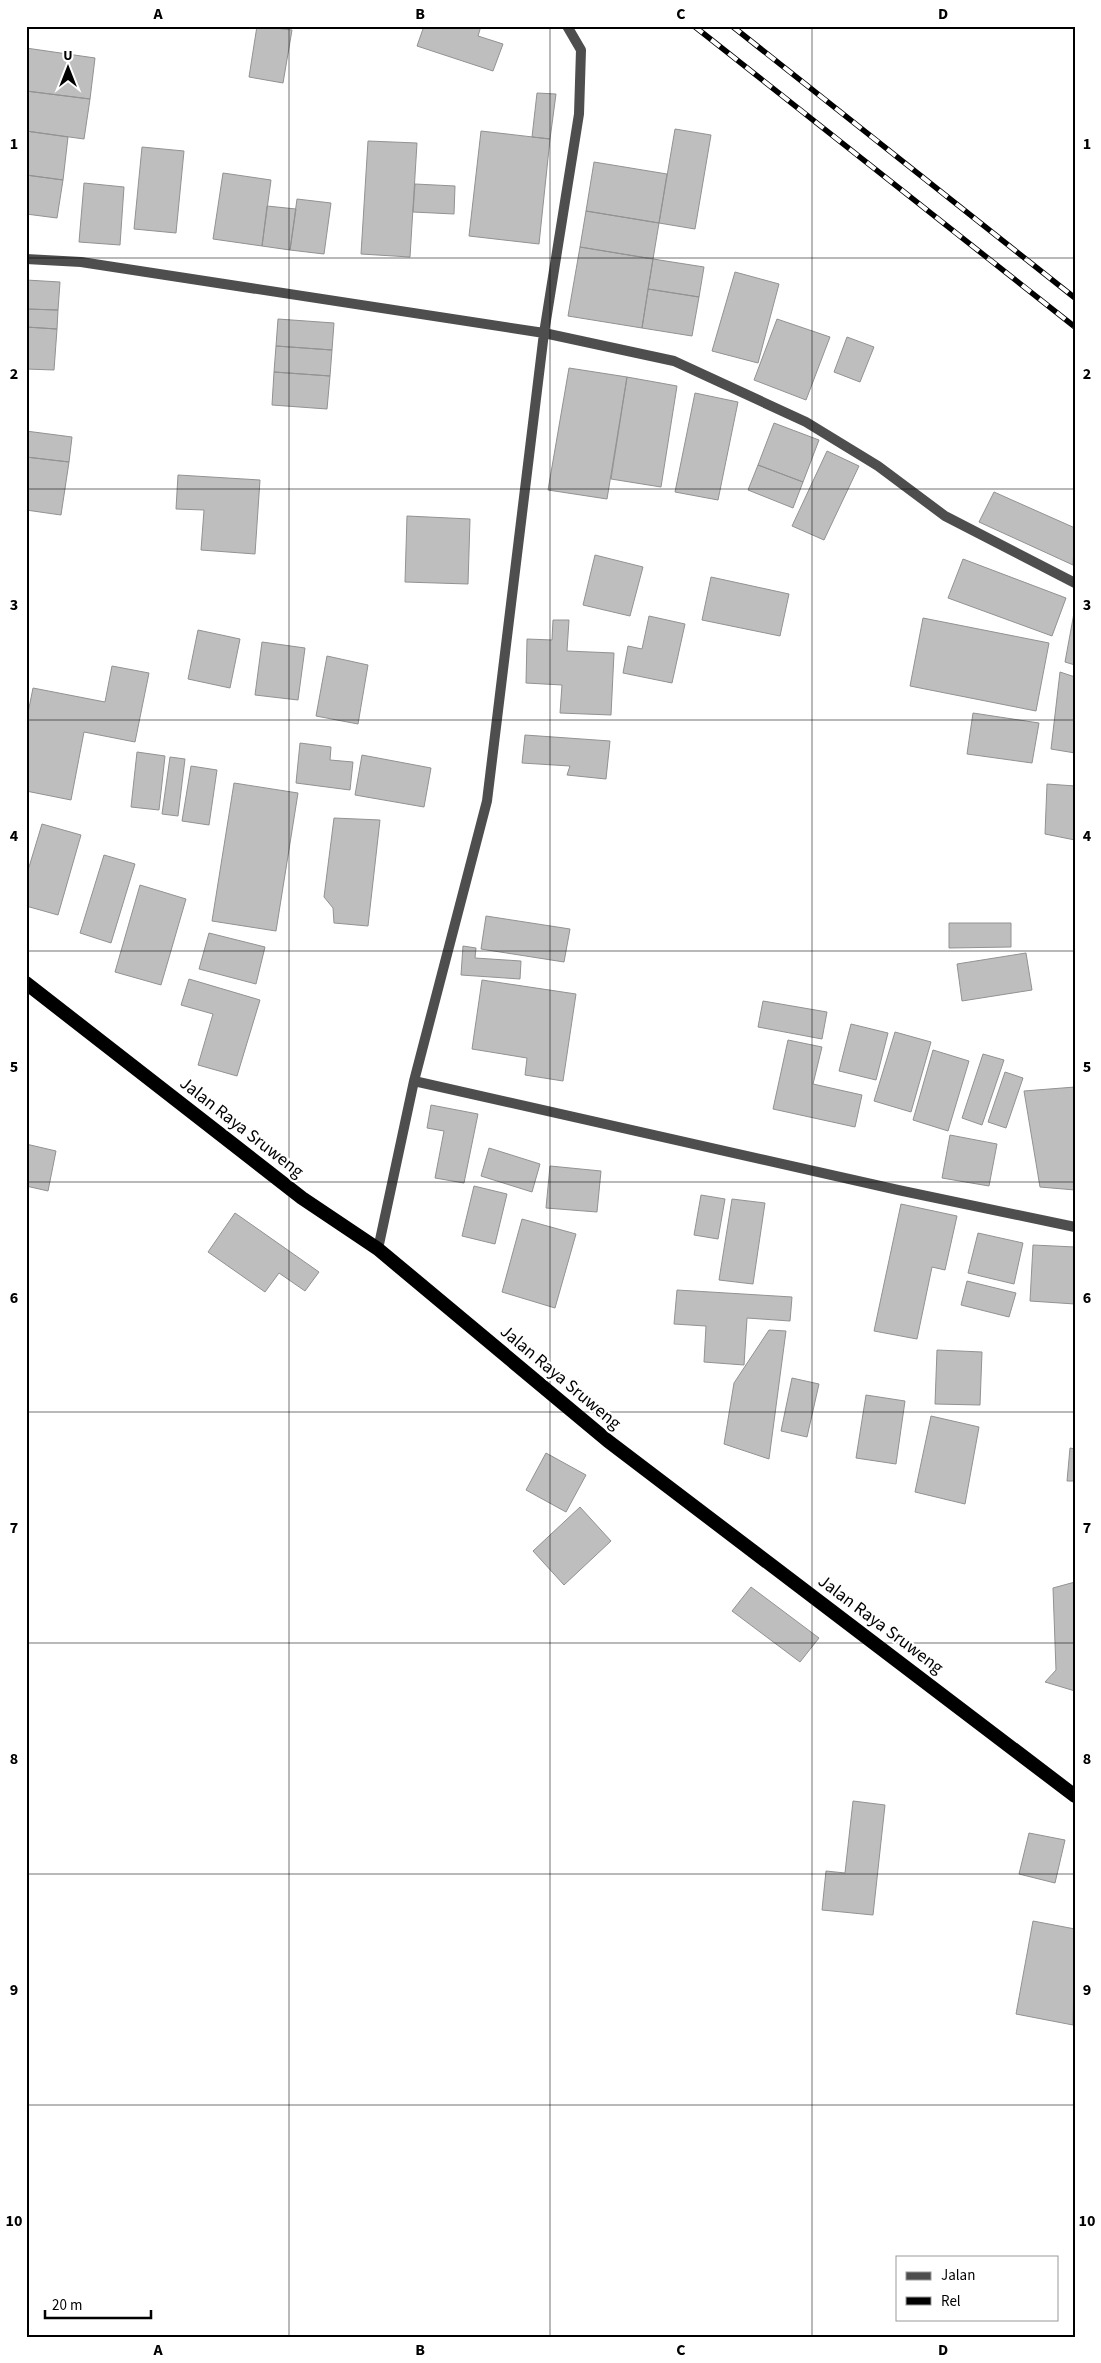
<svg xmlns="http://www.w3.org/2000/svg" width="1101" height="2363" font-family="'Source Sans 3',sans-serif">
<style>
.building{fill:#bebebe;stroke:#929292}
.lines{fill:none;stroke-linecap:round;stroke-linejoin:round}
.minor{stroke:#4e4e4e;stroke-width:10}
.trunk{stroke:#000;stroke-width:14}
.rail-casing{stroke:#000;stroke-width:5.5}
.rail{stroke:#fff;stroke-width:4;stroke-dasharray:11;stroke-linecap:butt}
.grid{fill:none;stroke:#000;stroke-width:1;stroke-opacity:0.55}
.labels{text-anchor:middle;stroke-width:4.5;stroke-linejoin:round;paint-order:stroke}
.street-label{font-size:18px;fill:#000;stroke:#fff}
.neatline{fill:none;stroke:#000;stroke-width:2}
.grid-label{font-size:16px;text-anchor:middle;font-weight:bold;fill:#000}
</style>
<rect width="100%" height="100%" fill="#fff"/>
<path class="building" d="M257 26 292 30 283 83 249 77Z
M424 26H481L478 36 503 44 493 71 417 46Z
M26 48 95 58 90 99 26 91Z
M26 91 90 99 84 139 26 131Z
M537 93 556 94 550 139 532 137Z
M675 129 711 135 695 229 659 223Z
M26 131 68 137 63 180 26 175Z
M481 131 550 139 539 244 469 236Z
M368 141 417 143 410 257 361 254Z
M142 147 184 151 176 233 134 229Z
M594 162 667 174 659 223 586 211Z
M223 173 271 180 262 246 213 239Z
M26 175 63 180 57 218 26 214Z
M84 183 124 187 120 245 79 242Z
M415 184 455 186 454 214 413 212Z
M297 199 331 203 324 254 290 250Z
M267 206 296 209 290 250 262 246Z
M586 211 659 223 653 259 580 247Z
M580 247 653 259 642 328 568 316Z
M653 259 704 267 699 297 648 289Z
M735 272 779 284 758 363 712 351Z
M26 280 60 282 58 310 26 309Z
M648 289 699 297 692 336 642 328Z
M26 309 58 310 57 329 26 327Z
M278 319 334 323 332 350 276 346Z
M777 319 830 337 806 400 754 380Z
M26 327 57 329 54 370 26 369Z
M847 337 874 347 860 382 834 372Z
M276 346 332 350 330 376 274 372Z
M569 368 627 377 607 499 548 490Z
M274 372 330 376 327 409 272 405Z
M627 377 677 386 661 487 611 479Z
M695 393 738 402 718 500 675 492Z
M774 423 819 440 803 482 758 465Z
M26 431 72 437 69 462 26 457Z
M827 451 859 466 824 540 792 526Z
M26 457 69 462 61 515 26 510Z
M758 465 803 482 793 508 748 490Z
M178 475 260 480 255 554 201 550 204 510 176 509Z
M994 492 1075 528 1073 565 979 522Z
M407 516 470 519 468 584 405 582Z
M595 555 643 567 630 616 583 605Z
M963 559 1066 598 1052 636 948 598Z
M711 577 789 594 780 636 702 620Z
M1074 613H1075V665L1065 662Z
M649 616 685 624 672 683 623 673 628 646 642 649Z
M923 618 1049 643 1036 711 910 686Z
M553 620H569L567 651 614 653 611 715 560 713 562 685 526 683 527 639 552 640Z
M198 630 240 639 230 688 188 679Z
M262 642 305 648 298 700 255 695Z
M327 656 368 665 358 724 316 716Z
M112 666 149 673 135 742 84 732 71 800 26 791V723L33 688 105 702Z
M1060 672 1075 677V753L1051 749Z
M973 713 1039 723 1032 763 967 754Z
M525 735 610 741 606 779 567 775 570 766 522 763Z
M300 743 331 747 330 760 353 762 350 790 296 783Z
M137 752 165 756 159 810 131 807Z
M362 755 431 768 424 807 355 795Z
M170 757 185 759 178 816 162 814Z
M191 766 217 770 209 825 182 821Z
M234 783 298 793 276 931 212 921Z
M1047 784 1075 786V840L1045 834Z
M334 818 380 820 368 926 334 923 333 908 324 897Z
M42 824 81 835 58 915 26 906V877Z
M104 855 135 864 111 943 80 933Z
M140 885 186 899 161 985 115 972Z
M486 916 570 929 564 962 481 949Z
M949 923H1011V947L949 948Z
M209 933 265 947 256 984 199 969Z
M463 946 476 948 475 958 521 961 520 979 461 975Z
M1026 953 1032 990 962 1001 957 964Z
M189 979 260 1000 237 1076 198 1065 213 1014 181 1005Z
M482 980 576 994 563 1081 525 1075 527 1058 472 1049Z
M763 1001 827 1012 822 1039 758 1027Z
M851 1024 888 1033 876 1080 839 1071Z
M895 1032 931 1042 911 1112 874 1101Z
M788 1040 822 1047 813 1084 862 1095 855 1127 773 1109Z
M933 1050 969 1061 948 1131 913 1120Z
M983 1054 1004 1060 982 1125 962 1118Z
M1005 1072 1023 1078 1006 1128 988 1122Z
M1075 1087V1190L1040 1187 1024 1091Z
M431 1105 478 1114 464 1183 435 1178 444 1131 427 1128Z
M950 1135 997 1144 989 1186 942 1178Z
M26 1144 56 1151 48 1191 26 1186Z
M489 1148 540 1164 532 1192 481 1176Z
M550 1166 601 1171 597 1212 546 1208Z
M474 1186 507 1194 495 1244 462 1236Z
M701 1195 725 1199 718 1239 694 1235Z
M732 1199 765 1203 753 1284 719 1280Z
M901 1204 957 1216 945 1270 932 1267 917 1339 874 1331Z
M235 1213 319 1272 305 1291 279 1273 265 1292 208 1252Z
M522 1219 576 1234 555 1308 502 1292Z
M978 1233 1023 1243 1014 1284 968 1273Z
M1033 1245 1075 1247V1304L1030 1301Z
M967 1281 1016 1293 1009 1317 961 1305Z
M677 1290 792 1297 790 1321 747 1318 744 1365 704 1362 706 1326 674 1324Z
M769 1330 786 1331 769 1459 724 1444 734 1383Z
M937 1350 982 1352 980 1405 935 1404Z
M792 1378 819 1384 807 1437 781 1431Z
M866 1395 905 1401 896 1464 856 1458Z
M931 1416 979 1427 965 1504 915 1492Z
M1070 1448 1075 1449V1481H1067Z
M546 1453 586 1475 566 1512 526 1490Z
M580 1507 611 1541 564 1585 533 1551Z
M1075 1582V1691L1045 1682 1056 1670 1053 1588Z
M751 1587 819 1638 800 1662 732 1611Z
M853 1801 885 1805 873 1915 822 1910 826 1871 845 1873Z
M1029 1833 1065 1840 1055 1883 1019 1874Z
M1033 1921 1075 1929 1073 2025 1016 2014Z"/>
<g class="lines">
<path class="minor" d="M26 259 81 262 544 333 674 361 806 422 878 466 945 516 1075 583
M414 1081 898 1190 1075 1227
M378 1249 414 1081 487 801 544 333 579 114 581 50 567 26"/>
<path class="trunk" d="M26 983 302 1198 378 1249 608 1441 1075 1796"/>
<defs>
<path id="rail" d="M694 26 1075 327
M732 26 1075 298"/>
</defs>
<use href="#rail" class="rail-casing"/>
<use href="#rail" class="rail"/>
</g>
<path class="grid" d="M289 26V2337M550 26V2337M812 26V2337M26 258H1075M26 489H1075M26 720H1075M26 951H1075M26 1182H1075M26 1412H1075M26 1643H1075M26 1874H1075M26 2105H1075"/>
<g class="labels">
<g class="street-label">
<text transform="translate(242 1127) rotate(38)" y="6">Jalan Raya Sruweng</text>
<text transform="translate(561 1377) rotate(40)" y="6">Jalan Raya Sruweng</text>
<text transform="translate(881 1624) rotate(37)" y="6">Jalan Raya Sruweng</text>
</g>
</g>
<rect width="1101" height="2363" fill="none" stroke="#ffffff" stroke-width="55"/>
<rect x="896" y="2256" width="162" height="65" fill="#ffffff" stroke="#999999"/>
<rect x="906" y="2272" width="25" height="8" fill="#4e4e4e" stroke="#999999"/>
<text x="941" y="2280" font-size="15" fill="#000000">Jalan</text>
<rect x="906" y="2297" width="25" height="8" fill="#000000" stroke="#999999"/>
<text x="941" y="2306" font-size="15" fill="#000000">Rel</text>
<g transform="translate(68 68)" stroke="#ffffff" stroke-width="4" paint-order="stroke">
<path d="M0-4L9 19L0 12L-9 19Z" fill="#000000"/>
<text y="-8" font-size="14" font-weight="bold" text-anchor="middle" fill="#000000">U</text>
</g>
<path d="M45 2310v8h106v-8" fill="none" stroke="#000000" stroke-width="2.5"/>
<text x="52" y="2310" font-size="15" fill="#000000" stroke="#ffffff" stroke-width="4" paint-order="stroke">20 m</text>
<rect x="28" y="28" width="1046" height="2308" class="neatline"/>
<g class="grid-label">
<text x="158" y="19">A</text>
<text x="420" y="19">B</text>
<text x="681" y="19">C</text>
<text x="943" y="19">D</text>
<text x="14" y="149">1</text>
<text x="1087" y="149">1</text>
<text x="14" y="379">2</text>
<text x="1087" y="379">2</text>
<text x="14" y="610">3</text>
<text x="1087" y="610">3</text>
<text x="14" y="841">4</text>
<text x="1087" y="841">4</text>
<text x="14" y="1072">5</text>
<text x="1087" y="1072">5</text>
<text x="14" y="1303">6</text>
<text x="1087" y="1303">6</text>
<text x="14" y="1533">7</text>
<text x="1087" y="1533">7</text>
<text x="14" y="1764">8</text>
<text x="1087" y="1764">8</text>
<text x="14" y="1995">9</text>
<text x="1087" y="1995">9</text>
<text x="14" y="2226">10</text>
<text x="1087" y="2226">10</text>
<text x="158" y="2355">A</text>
<text x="420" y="2355">B</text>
<text x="681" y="2355">C</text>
<text x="943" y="2355">D</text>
</g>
</svg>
